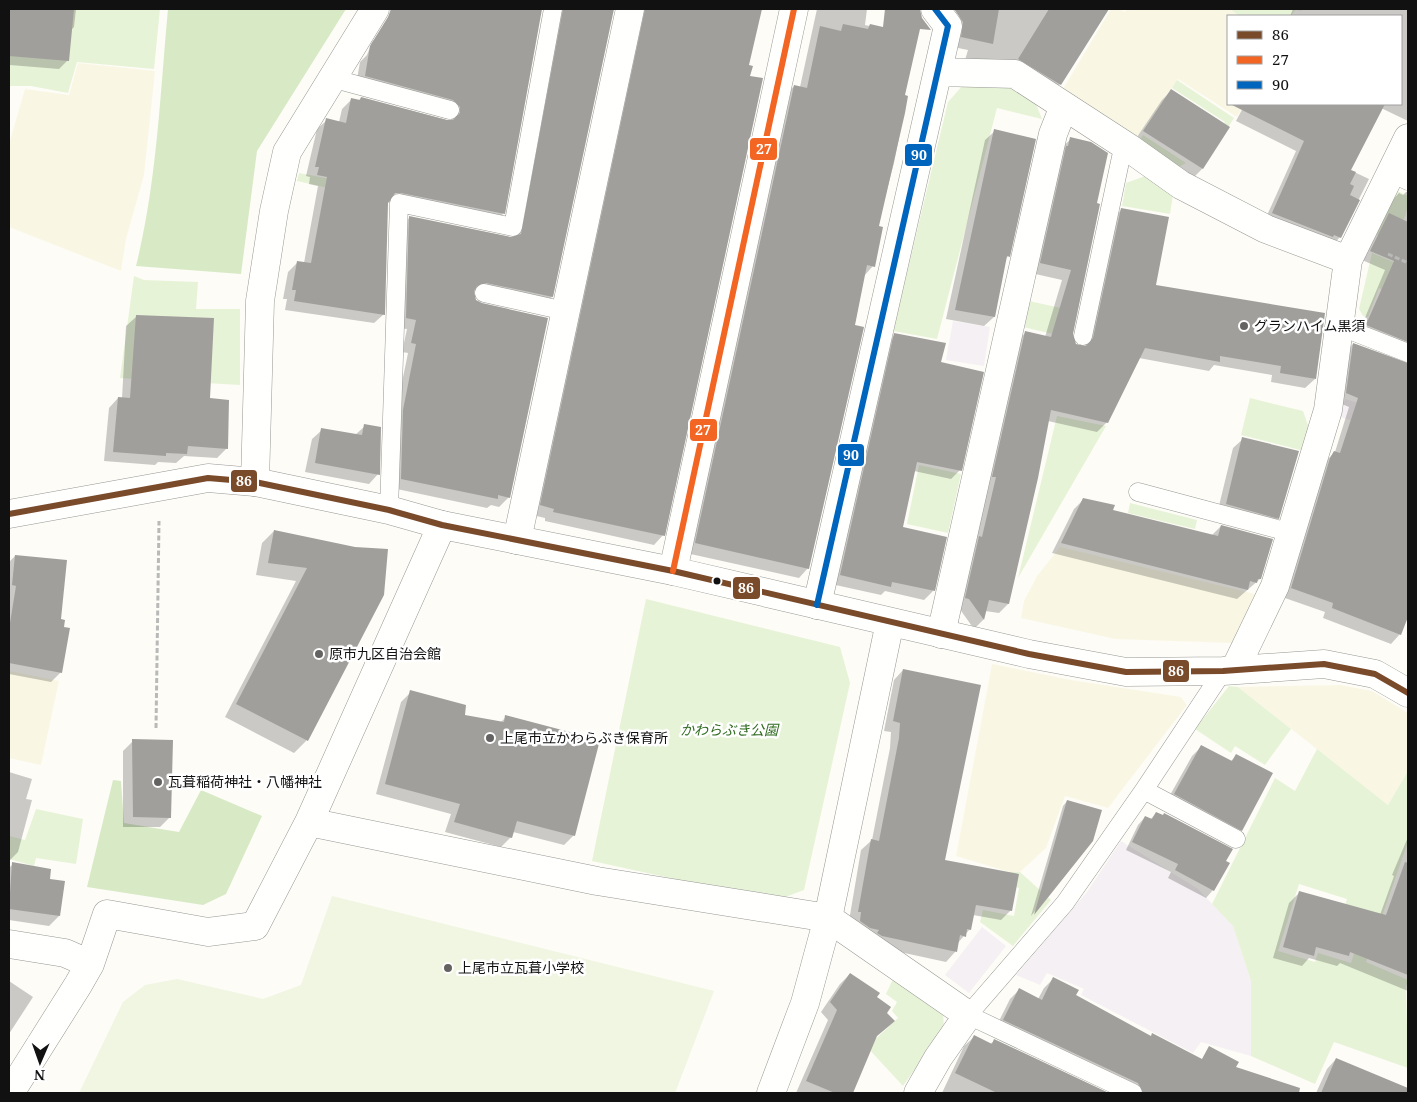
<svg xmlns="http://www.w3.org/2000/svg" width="1417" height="1102" font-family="'Noto Serif','Noto Sans JP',serif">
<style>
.industrial{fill:#f5f0f3}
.farmland{fill:#f9f7e4}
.green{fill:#e7f3d7;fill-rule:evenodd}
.forest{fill:#d8eac5}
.pitch{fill:#f0f6e1}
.shadow{fill:#0003}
.building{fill:#a19f9c}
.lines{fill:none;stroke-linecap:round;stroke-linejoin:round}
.service-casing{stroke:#979795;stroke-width:19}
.minor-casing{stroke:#979795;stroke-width:29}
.tertiary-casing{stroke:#979795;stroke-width:29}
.path{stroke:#b9b9b8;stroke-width:3;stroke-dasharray:5 2.5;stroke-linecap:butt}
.service{stroke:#fffffe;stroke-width:18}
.minor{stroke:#fffffe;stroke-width:28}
.tertiary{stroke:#fffffe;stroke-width:28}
.bus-1-casing{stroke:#fff;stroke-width:10}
.bus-2-casing{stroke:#fff;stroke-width:10}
.bus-3-casing{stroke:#fff;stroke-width:10}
.bus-1{stroke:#7a4b2a;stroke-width:6}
.bus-2{stroke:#f26522;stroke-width:6}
.bus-3{stroke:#0065bd;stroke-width:6}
.poi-dot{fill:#646362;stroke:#fff;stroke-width:2}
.bus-dot{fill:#111;stroke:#fff;stroke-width:2}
.labels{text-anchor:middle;stroke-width:5;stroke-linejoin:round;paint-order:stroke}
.poi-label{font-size:14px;fill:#111;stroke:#fff;text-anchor:start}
.park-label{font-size:14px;font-style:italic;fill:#2f6b1f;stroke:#fff}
.line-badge{stroke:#fff;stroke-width:2}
.badge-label{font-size:14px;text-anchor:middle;font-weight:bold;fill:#fff}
</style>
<rect width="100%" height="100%" fill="#fdfcf7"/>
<path class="industrial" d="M953 321 990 327 984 366 946 360Z
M1345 399 1403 416 1398 434 1340 417Z
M1121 841 1198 889 1233 926 1251 981V1056L1201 1042 1193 1053 1081 995 1084 989 1047 973 1040 985 1016 975 1087 892Z
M982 927 1006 946 969 993 945 975Z"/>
<path class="farmland" d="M1111 9H1119L1125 12 1127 9H1230L1239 16H1228V104H1244L1237 117 1178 79 1135 140 1063 89Z
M78 63 155 71 144 175 126 239 121 271 9 227V144L25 89 69 95Z
M1060 547 1255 594 1232 643 1115 639 1021 618 1024 601 1037 576Z
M992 664 1071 680 1181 697 1187 705 1108 808 1065 796 1046 848 1020 872H1009L956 856Z
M9 671 59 681 41 765 9 758Z
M1340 685 1372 691 1408 713V771L1388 805 1238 687Z"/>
<path class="green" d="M9 9H160L154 69 77 62 68 93 31 86H9Z
M1230 9H1302L1301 11 1296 9 1291 16H1239Z
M1177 80 1234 118 1227 129 1223 126 1225 122 1172 88Z
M963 85H1011L1036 104 1042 119 997 108 937 339 893 331 948 102Z
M1143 135 1186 163 1177 168 1138 142Z
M299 173 394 191 392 202 297 181Z
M1145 176 1173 195 1170 214 1122 206 1126 183Z
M1395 190 1408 196C1408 217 1402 226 1386 239L1376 234Z
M1372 253 1408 268V293L1396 288 1393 296 1379 288 1368 317 1363 316 1359 309Z
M134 276 144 280 198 282 196 309H240V385L120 378Z
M1029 301 1061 308 1070 338 1023 327Z
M1250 398 1303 411 1309 428 1304 451 1241 435Z
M1057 416 1106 426 1018 578Z
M919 465 961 474 948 533 907 524Z
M1130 503 1197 520 1195 529 1128 513Z
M646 599 840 647 850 683 804 890 775 901 592 861Z
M1229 686 1238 687 1291 729 1265 765 1235 746 1231 753 1195 729Z
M1317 749 1388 805 1408 771V842L1366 962 1408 980 1406 987 1408 1068 1334 1042 1315 1084 1251 1056V981L1233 926 1212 904 1275 778 1295 791ZM1299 884 1347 899 1343 912 1365 919 1351 963 1318 953 1315 962 1278 951Z
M36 809 83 819 76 864 36 858 34 866 9 859V836L25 840Z
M1009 872H1020L1051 900 1013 946 980 922 983 910 1014 916 1019 888 1005 884Z
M893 979 943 1013 944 1028 903 1086 867 1047 898 1018 892 1011 897 1002 886 994Z"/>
<path class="forest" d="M168 9H346L257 151 241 274 136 266C157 182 160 95 168 9Z
M113 780 121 781 124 823 179 832 201 790 262 816 226 894 203 905 87 887Z"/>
<path class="pitch" d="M332 896 714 991 675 1093H79L123 1002 145 985 177 979 263 999 301 985Z"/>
<path class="shadow" d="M9 9H76L74 27 71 30 68 60 59 69 10 65 9 68Z
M398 9H541L503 214 494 223 387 202 384 314 374 323 285 310 287 299H283L288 272 298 262 304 263 318 186 309 184 310 177 306 176 317 129 327 120 339 122 342 109 351 100 358 101 361 98 451 121V116L356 85 360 62 367 55 372 42 381 33 392 35Z
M547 9H613L552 297 542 306 473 292 509 497 499 507 491 505 487 508 392 488 394 421 408 353 402 352 407 329 397 328 400 227 410 217 514 238 555 20Z
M633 9H760L747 66 663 535 654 545 545 521V518L532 515Z
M817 9H867L865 25 917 36 904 96 907 97 894 163 877 227 873 266 864 276 808 568 799 578 686 553 785 96 794 86 800 87Z
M961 9H1107L1060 84 1050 94 965 60 968 50 953 47Z
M1293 9H1408V121L1381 108 1350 170 1369 179 1340 237 1331 247 1264 222 1296 151 1236 121 1245 104H1401V16H1290Z
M1172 90 1228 128 1202 169 1193 178 1135 140 1162 100Z
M995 131 1008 256 1005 260 994 317 984 326 946 319 985 140Z
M1071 139 1095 204 1071 334 1075 345 1085 347 1112 219 1122 209 1155 286 1315 379 1305 388 1271 382 1272 375 1214 365 1209 371 1139 358 1107 422 1097 432 1048 421 1008 604 999 613 985 611 983 620 974 629 959 608 1016 342 1025 333 1045 337 1062 280 1031 273 1061 148Z
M1406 192H1408V361L1347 328 1356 319 1364 320 1385 270 1362 260 1390 203 1399 193 1403 195Z
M136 317 209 399 226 449 217 458 184 456 176 463 158 462 155 465 104 461 109 408 118 398H122L126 326Z
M895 335 940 363 960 470 951 479 914 471 901 528 933 591 924 600 885 591 881 595 831 584 886 344Z
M1353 344 1404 364H1408V380L1392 421 1408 426V613L1400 634 1391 644 1323 618 1325 612 1282 597 1325 462 1335 452 1349 407 1337 402 1344 354Z
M365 426 378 474 369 484 305 472 312 439 322 430 355 435Z
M1243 439 1278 518 1268 528 1217 514 1233 448Z
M1084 499 1112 511 1211 536 1221 526 1260 579 1237 599 1052 553 1074 509Z
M274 531 383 594 306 741 294 753 225 717 296 581 256 575 262 543Z
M15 556 59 620 61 672 51 682 9 674V562Z
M903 670 944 861 1011 910 1001 920 973 915 970 929 957 944 955 952 946 962 872 946 849 921 861 850 872 840 890 748 891 732 884 731 894 680Z
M411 692 464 716 500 723 506 717 574 835 564 845 513 832 511 837 501 847 445 832 451 814 376 794 401 702Z
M133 741 170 817 160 827H123V751Z
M1202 746 1230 762 1237 755 1241 830 1232 840 1165 804 1192 756Z
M9 772 32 779 26 799 32 800 18 852 9 861Z
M1067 801 1092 840 1031 916 1063 806Z
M1156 813 1213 890 1206 898 1168 878 1171 872 1126 850 1138 825 1145 817 1150 820Z
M1408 837V991L1340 963 1337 966 1309 958 1302 966 1273 958 1289 903 1300 892 1380 915 1394 876 1392 875Z
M13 864 48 880 59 916 49 926 9 920V868Z
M850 974 875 998V1037L851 1093H796L828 1020 821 1012 840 984Z
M1053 979 1075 995 1150 1037 1205 1063 1192 1093H1129L995 1029 1010 999 1019 990 1038 999 1044 988Z
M9 981 33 997 9 1034Z
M974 1037 990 1044 994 1041 1106 1093H942L964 1046Z
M1336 1059 1408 1089V1093H1316L1327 1069Z"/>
<path class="building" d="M9 9H74L69 61 9 56Z
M391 9H542L505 214 401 193H395L388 203 385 315 294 301 296 290H292L297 261 311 263 327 177 317 175 319 167H315L326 118 346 123 351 98 360 100 361 97 447 120H453L460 113V107L453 100 365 76 370 46 388 17Z
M563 9H614L553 297 486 283 477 286 474 291 476 300 482 303 548 318 510 498 498 495V499L401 479 403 410 416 344 411 343 416 320 406 318 409 216 511 237 521 234Z
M645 9H762L749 65 753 66 750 76 763 78 665 536 553 512 554 509 540 505Z
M885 9H920L922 18 931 30 920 29 905 95 908 96 905 113 879 226 883 227 875 267 867 265 855 325 864 327 809 569 695 543 794 85 807 88 820 26 841 31 843 24 868 29 870 24 883 27Z
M954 9H999L993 44 961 37 963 22Z
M1049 9H1109L1061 85 1018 59Z
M1171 89 1230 127 1203 169 1143 131Z
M1230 104H1385L1351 170 1356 172 1350 184 1354 186 1350 195 1360 200 1341 238 1334 235 1333 237 1272 213 1304 141Z
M994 129 1036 139 1010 257 1007 256 995 317 955 310Z
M1070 137 1091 142 1108 153 1097 203 1100 204 1073 334 1076 344 1086 346 1093 338 1121 208 1169 217 1156 285 1325 313 1316 379 1280 373 1281 366 1220 356V362L1145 348 1108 423 1051 410 1038 478 1009 604 989 600 984 620 969 599 965 598 979 536 982 537 996 477H992L1025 331 1051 337 1071 270 1040 263 1066 146H1068Z
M1389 213 1408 222V342L1356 321V318L1368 320 1394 261 1370 251Z
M136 315 214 318 210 398 229 400 228 449 188 446 187 454 166 453V456L113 452 118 397 130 398Z
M894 333 946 343 941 362 984 372 962 471 917 462 903 527 947 537 935 591 892 582 891 587 840 575Z
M1353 343 1408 363V617L1401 635 1332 608 1333 603 1291 588 1330 458 1334 451 1340 453 1358 398 1346 393Z
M364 424 381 427 380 475 315 463 321 428 362 435Z
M1242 437 1299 451 1279 519 1226 504Z
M1083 498 1115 505 1113 510 1218 536 1221 525 1273 539 1261 579H1258L1257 583 1250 581 1248 590 1061 543Z
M274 530 355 547 388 549 384 595 308 741 236 704 307 568 268 563Z
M15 555 67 560 61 619 65 620 64 627 70 628 62 673 9 663V629L16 586 12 585Z
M903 669 981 685 945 860 1019 874 1012 911 976 905 971 930 967 929 966 937 960 935 957 952 882 936 877 933 879 930 870 928 860 921 861 912H858L871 839 879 841 899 738 900 723 893 721Z
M410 690 466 705 465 715 504 722 505 715 600 740 575 836 517 821 512 838 454 822 460 804 385 784Z
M132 739 173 740 171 818 133 817Z
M1201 745 1232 761 1236 754 1273 773 1242 831 1174 794Z
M1067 800 1102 810 1093 841 1034 915Z
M1156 812 1163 815 1164 813 1233 849 1226 861 1230 863 1214 891 1175 870 1178 864 1132 842 1145 816 1152 819Z
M12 862 51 869 50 879 65 881 60 916 9 909Z
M1405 862 1408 863V975L1350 952 1349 956 1316 947 1314 956 1283 947 1299 891 1386 915Z
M850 973 880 993 877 997 891 1007 887 1013 895 1021 877 1036 853 1093H835L806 1081 837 1010 830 1002Z
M1053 977 1079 990 1076 995 1151 1036 1152 1033 1202 1059 1209 1046 1239 1062 1236 1067 1300 1088 1299 1093H1143L1138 1083 1003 1020 1019 988 1042 1000Z
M974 1035 992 1044 994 1039 1109 1093H997L955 1073Z
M1336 1058 1408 1088V1093H1321Z"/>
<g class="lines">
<defs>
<path id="service" d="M331 78 450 110
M1391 173 1408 181
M484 293 565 311
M1339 326 1408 353
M1083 336 1121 157 1129 148
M1138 492 1292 533
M389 510 399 203 513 227 553 9
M1144 790 1236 839
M1133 1093 968 1015 1065 903 1144 790 1223 671"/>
<path id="minor" d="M938 72 1015 74 1129 148 1181 185 1266 229 1348 260
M255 482 260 301 274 211 287 152 375 9
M517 540 630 9
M673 571 794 9
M817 605 948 26 935 9
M941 634 1053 134 1064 106
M1235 669 1275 586 1328 410 1348 260 1408 138
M309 822 597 881 828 918 968 1015 938 1058 918 1093
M9 944 65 953 90 964
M10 1093 78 985 90 964 107 914 208 932 255 926 309 822 442 525"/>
<path id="tertiary" d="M9 514 208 478 255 482 389 510 442 525 673 571 1029 654 1126 672 1223 671 1324 664 1375 674 1408 693
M771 1093 805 1003 828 918 890 622"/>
</defs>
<use href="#service" class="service-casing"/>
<use href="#minor" class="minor-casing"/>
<use href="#tertiary" class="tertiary-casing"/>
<path class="path" d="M1388 254 1408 263
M156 728 159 521"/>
<use href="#service" class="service"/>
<use href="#minor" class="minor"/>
<use href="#tertiary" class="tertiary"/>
<defs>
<path id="bus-1" d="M9 514 208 478 255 482 389 510 442 525 673 571 1029 654 1126 672 1223 671 1324 664 1375 674 1408 693"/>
<path id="bus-2" d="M673 571 794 9"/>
<path id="bus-3" d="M817 605 948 26 935 9"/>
</defs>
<use href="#bus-1" class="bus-1-casing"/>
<use href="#bus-2" class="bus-2-casing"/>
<use href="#bus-3" class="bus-3-casing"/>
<use href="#bus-1" class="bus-1"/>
<use href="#bus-2" class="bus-2"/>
<use href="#bus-3" class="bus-3"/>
</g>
<g class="poi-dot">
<circle cx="1244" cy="326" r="5"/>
<circle cx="319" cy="654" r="5"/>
<circle cx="490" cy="738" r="5"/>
<circle cx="158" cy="782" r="5"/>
<circle cx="448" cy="968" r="5"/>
</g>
<circle class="bus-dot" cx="717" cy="581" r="4.5"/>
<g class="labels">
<g class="poi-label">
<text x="1254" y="331">グランハイム黒須</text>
<text x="329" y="659">原市九区自治会館</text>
<text x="500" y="743">上尾市立かわらぶき保育所</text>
<text x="168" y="787">瓦葺稲荷神社・八幡神社</text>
<text x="458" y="973">上尾市立瓦葺小学校</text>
</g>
<g class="park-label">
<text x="729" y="735">かわらぶき公園</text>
</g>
</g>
<g class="line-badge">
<rect x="749" y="137" width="29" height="24" rx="5" fill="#f26522"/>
<rect x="904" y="143" width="29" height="24" rx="5" fill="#0065bd"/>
<rect x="689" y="418" width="29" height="24" rx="5" fill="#f26522"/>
<rect x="837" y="443" width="28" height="24" rx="5" fill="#0065bd"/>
<rect x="230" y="469" width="28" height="24" rx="5" fill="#7a4b2a"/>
<rect x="732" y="576" width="29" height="24" rx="5" fill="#7a4b2a"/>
<rect x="1162" y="659" width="28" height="24" rx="5" fill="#7a4b2a"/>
</g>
<g class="badge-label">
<text x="764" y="154">27</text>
<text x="919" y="160">90</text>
<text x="703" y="435">27</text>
<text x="851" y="460">90</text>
<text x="244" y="486">86</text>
<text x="746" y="593">86</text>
<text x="1176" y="676">86</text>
</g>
<rect width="1417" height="1102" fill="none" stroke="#111111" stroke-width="20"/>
<rect x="1227" y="15" width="175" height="90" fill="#ffffff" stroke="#a0a0a0"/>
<rect x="1237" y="31" width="25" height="8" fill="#7a4b2a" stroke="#a0a0a0"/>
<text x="1272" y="40" font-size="15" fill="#111111">86</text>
<rect x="1237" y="56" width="25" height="8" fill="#f26522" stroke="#a0a0a0"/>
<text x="1272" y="65" font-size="15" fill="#111111">27</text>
<rect x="1237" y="81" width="25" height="8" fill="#0065bd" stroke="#a0a0a0"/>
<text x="1272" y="90" font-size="15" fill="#111111">90</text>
<g transform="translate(40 1062) rotate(182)" stroke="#ffffff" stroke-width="4" paint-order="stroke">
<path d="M0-4L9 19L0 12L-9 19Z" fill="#111111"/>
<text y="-8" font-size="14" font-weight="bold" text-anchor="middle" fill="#111111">N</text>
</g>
</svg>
